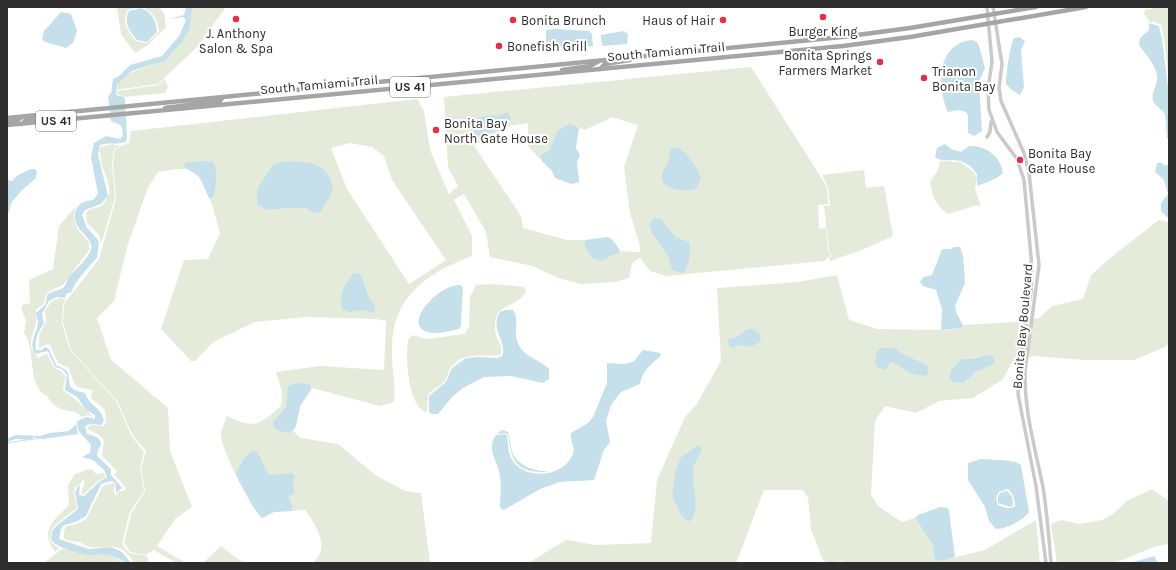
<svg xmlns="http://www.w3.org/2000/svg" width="1176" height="570" font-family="Karla,sans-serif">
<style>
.green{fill:#e5ebda;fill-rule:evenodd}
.water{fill:#c6e0eb;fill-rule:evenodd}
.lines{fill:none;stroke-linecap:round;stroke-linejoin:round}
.stream{stroke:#c6e0eb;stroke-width:1}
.tertiary{stroke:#cacaca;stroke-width:3.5}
.primary{stroke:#a5a5a5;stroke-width:4.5}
.poi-dot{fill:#e72d4a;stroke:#fff;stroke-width:1.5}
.labels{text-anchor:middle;stroke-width:4;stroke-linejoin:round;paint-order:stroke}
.shield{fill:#fff;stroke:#6c6c6c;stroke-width:1}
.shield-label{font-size:12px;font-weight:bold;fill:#2d2d2d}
.poi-label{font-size:13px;fill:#2d2d2d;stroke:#fff;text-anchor:start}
.street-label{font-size:13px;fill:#2d2d2d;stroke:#fff}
</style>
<rect width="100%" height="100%" fill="#fff"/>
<path class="green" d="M117 7H159L164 13 166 27 148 45 135 53 121 34ZM141 7C153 11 158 20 159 32L147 43 136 41C128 32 121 21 128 10Z
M194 7H226L197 47 158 84 116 90 119 83 130 73 152 64 164 62 178 47 188 30 191 15Z
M1161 7H1169V86L1164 38 1161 25 1153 21 1151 23 1144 14 1145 10Z
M751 67 827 187 828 204 818 205 819 229 826 228 828 251 831 255 824 261 666 276 650 271 640 258 632 263 629 278 615 282 581 284 558 278 533 266 490 257 486 232 464 194 454 200 472 236V256C425 274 390 298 392 354 392 372 396 383 394 402L380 406 312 388 300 406 296 426 293 431 301 438 338 444 375 475 405 491 421 493 430 563H313C331 547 316 525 305 510L274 512 262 518C252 509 220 448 221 434 221 429 225 422 227 416 255 429 258 426 281 406L282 392 276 372 320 366 384 370 386 321 376 319 306 317 255 322 213 342 195 361H191L161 329 184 260 208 259 220 233C215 216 207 173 186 169 178 168 167 171 158 172L148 187 127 247 114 301 97 318 111 360 168 408 170 451 192 507 175 519 157 546 186 563H177L154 550 145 555 130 552 124 543 131 514 145 491 141 469 146 451 133 436 117 401 71 350 63 323 64 304 99 259 116 198 113 164 115 149 129 143 131 131 417 99 424 111 430 150 449 194 458 186 448 167 444 97ZM612 117 638 125 624 167 630 213 640 246V252L620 251 611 238 607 237 586 240H567L523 228 521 216 474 146 508 126 528 123V146L541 160V155L549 150 557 131 577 125 579 128 585 130ZM350 143 372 147 384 156 392 180 446 260 409 284 347 189 331 148Z
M165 79 168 87 165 93 125 97 117 94V91L158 85Z
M113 144 116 146 123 144 114 149 112 164 115 198 101 244 99 235 87 223 86 213C90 206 100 210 104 203 114 190 108 182 103 169 101 162 100 154 100 147Z
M940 161 960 162 974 172 977 178 975 189 981 207 977 205 948 214C936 206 932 196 930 182L938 170Z
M864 170 866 188 884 186 893 236 862 250 830 261 829 258 832 255 829 251 824 206 830 205 828 187 822 175Z
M77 205C69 222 78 230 89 242V250L63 285 51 290 46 294 44 304 36 310V323L31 339V348L38 358 47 353 54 368 61 371 66 377 63 387 64 391C77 399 84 409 94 417L89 415 81 417C76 409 67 412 59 408 52 405 50 400 46 395 45 394 42 394 41 392 28 376 35 347 24 333L26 321C25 315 20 312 22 305L30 303 29 280 53 269 59 226Z
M1159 220 1169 222V343L1165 347 1134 360H1083L1034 356 1013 361 1002 380 973 398 939 401 916 413 885 406 875 421 871 495 879 507 902 522 915 518 933 545 934 557 949 559 985 550 1036 520 1040 563H845L841 561 830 563 823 560 811 529 808 498 803 490H764L736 563H528L566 540 596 545 651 543 657 480 685 417 696 405 721 361 717 288 798 282 837 275 849 320 877 329 944 330 962 328 963 325 1016 322 1039 318 1052 306 1083 299 1091 275 1115 254Z
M490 284 524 287 526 291C520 305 504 303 497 315 495 321 494 328 496 334 498 343 504 346 500 355 484 357 464 351 451 367 448 371 448 377 445 381 440 387 432 389 428 395L427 412C408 409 404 353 409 338L413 335 426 339 464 334 469 327 470 297 476 285Z
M60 298 66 300 63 304 62 324 70 350 116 401 132 437 144 452 140 468 144 491 129 514 122 544 129 553 147 556 148 560 146 563H134C120 540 112 549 91 547 86 547 83 543 79 542 73 541 70 542 64 538V531L66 526 77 524 86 519 103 486 113 483 115 484 114 492 116 496 118 492 125 490 126 488 114 474 117 472 116 470 102 456 104 440 99 435 88 429V427L93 425 104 426 106 422 105 410 91 398 92 390 77 387 73 381 69 368 58 363 50 345 48 344 39 348V335L46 322 45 310 52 301Z
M89 469 93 470 96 474 104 473 106 477 98 481 84 494H82V489L85 483 83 479 81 483 75 487 74 494 77 508 55 525 51 531 50 541 59 549 55 552C53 548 50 545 49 541 44 525 60 515 69 505L68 485 75 474Z
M1152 489 1169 501V544C1149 545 1131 560 1110 563 1094 566 1074 563 1057 563L1051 525 1053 523 1062 520 1079 524 1102 520 1113 514 1127 501Z
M221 546 239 560 248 563H203Z
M62 549 97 555H110L124 563H44Z"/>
<path class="water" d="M186 7H194L191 15 190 28 182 42 167 59 164 62 152 64 132 71 117 85 116 95 124 97 125 100 127 138 126 142C116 145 109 142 100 145L98 155 108 196 101 204 85 210 82 215 87 228 99 241 97 258C91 264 73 284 72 292L66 294 65 298 57 297 49 301 42 314 44 324C38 330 34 342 36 350H42L45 347 49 349 56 365C72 372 67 371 70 386L74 390 85 393C90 407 101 407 104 420L102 425C95 425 92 423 85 426L87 434C94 436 101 437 101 445L98 450 97 456 111 469V475L122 488 116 493V484L112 481 101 484 86 516 76 522 64 525 61 529 59 539 89 549 111 547 122 552 131 563C122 563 119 558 112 556 105 554 96 555 90 555 79 554 57 548 51 540L52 531 56 526 78 509 75 493 78 486 80 485 79 495 84 496 99 482 107 477 104 470 93 460 82 457 90 453 91 445 78 430 77 421 86 417 95 419V415L86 410 77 397 65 390 67 375 62 369 55 367 48 351 35 354C28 342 37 334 38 323 38 320 36 316 36 313L46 304 47 295C52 291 61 290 64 287 66 284 67 281 68 278 75 269 88 260 91 249 94 235 69 230 76 210 79 202 86 201 93 200L98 194 91 157 94 143 106 136 120 139 123 136C122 122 121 126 111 121L108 97 111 93 113 79 119 76 130 65 162 56 179 36 186 20 183 17 169 19 184 15Z
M141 8C152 12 156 20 157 32L147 42 137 40C130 32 123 22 129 11Z
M61 12 71 14 77 31 73 43 66 48 45 42 42 39 44 31Z
M1149 23 1159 26 1162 39 1169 95V141L1167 138 1165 114C1162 110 1159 108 1156 105 1147 96 1159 86 1157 75 1155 64 1145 54 1139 45L1140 38 1149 30Z
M555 29 589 31 592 34 593 46 549 49 546 46V30Z
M624 31 628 34 627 44 602 46 601 35Z
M1019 37 1025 41 1021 51 1024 87 1020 95 1013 91 1006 84C1006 75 1010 44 1014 38Z
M972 40 977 42 979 46 985 68 979 82 982 131 974 136 968 133V115L966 112 958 110 948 112C936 86 937 43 972 40Z
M508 112 511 119 504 126 479 138 476 137 472 126 477 118 492 115 498 116Z
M569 124 577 126 579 128 576 148 580 155 577 162 579 180V182L571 184 555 178 552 171 541 160V155L549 150 557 131Z
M945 144 951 149 961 152 969 146C985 145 1001 156 1003 173 997 179 985 183 977 186V174C961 151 946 166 935 157L937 148Z
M674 147C685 148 697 167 701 177L697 188C687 193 658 190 662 174 663 169 668 165 669 160 670 157 669 153 670 150Z
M204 161 213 162C218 169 217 192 211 199L209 198 199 176 184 167 185 163Z
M278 162C301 161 330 159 333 190L321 212 314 213 306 208H286L267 210 257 204V189L273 165Z
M1157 163H1162L1165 166 1169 164V219L1161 211V203L1168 194 1164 180 1155 172Z
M31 169H35L37 172 36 178 21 191 12 202 7 217V180L12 181 18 175Z
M654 218 661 219 676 237 689 242C692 249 689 268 683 273L672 270 669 258 652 233 649 224Z
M607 237C613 239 617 245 620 251L618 254 612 255 601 261 592 258 584 245 586 240Z
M954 247H960L963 255 965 283 955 306 957 314 963 325 962 328 941 330 942 309 936 290 923 286 920 282 923 277 932 275 942 249H951Z
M354 273 360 274C366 284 366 297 375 306V313L362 310 350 312 343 310C337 297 345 283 354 273Z
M460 285 463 287 461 326 459 329C451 331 442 333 434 333 397 331 435 285 460 285Z
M505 310H513C520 320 513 332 518 343 523 357 539 359 549 369V379L543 383 511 376 484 377 463 388 452 397 438 414H432L429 412V396L446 382 452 368 466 358 478 357 498 358 502 356C508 342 489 329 500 312Z
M748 329H753L761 335 760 342 750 347 741 345 731 348 729 346 728 339 737 337Z
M895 348 902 354 927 365 929 373 925 376 910 373 893 362 889 364 885 370 877 367 875 362 877 351 882 348Z
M643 350 661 353 660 357C650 364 642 372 640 384L621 392 611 405 606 421 610 442 604 450 594 480 560 482 540 489 504 510 500 508C500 497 502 487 500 477 499 461 485 451 496 435L505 434 507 436C508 443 508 453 512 460 525 480 561 478 572 456 577 447 569 441 571 433L588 423 593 417 607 383V363L624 364 633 362Z
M987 355 993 356 995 362 992 365 977 371 963 383 953 382 949 378 951 370 962 359H974Z
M296 383 310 384 311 390 300 406 296 426 293 431C287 433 278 432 274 427L273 422 286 407 288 386Z
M76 424 78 434 43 439 34 437 30 440 16 439 7 442V439L16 435 40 436 50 433 69 431Z
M502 430 508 432C510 438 510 445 512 451 516 465 535 472 548 471 542 473 539 472 532 471 512 468 511 452 508 435L505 433 497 434Z
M699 445 702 449C699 457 694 462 693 472 692 485 702 515 688 522L681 515 672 496 676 470 681 457Z
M252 451H255C263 458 263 468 270 475L292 473 295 477 293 485 295 493 288 497 293 507 292 511 274 512 262 518 253 507 236 475C238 467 245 455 252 451Z
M981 459C991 460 1015 459 1021 465L1029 512C1022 521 1007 529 996 529L989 521 985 507 968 480V463ZM1008 489C1013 494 1015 498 1015 506 1010 510 1002 508 997 504L996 497 999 492Z
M1007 491 1012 496 1013 505 1011 507 998 503V497L1000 493Z
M940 507 948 508 949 511 955 557 942 561 936 560 934 557 933 545 915 518 918 515Z
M1154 556 1158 563H1131L1133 562Z"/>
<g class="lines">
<path class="stream" d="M30 440 39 438
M7 443 27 440"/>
<path class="tertiary" d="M987 7 992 62 988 89 989 110 997 132 1017 159
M993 7 1002 64 999 88 1001 101 1024 153 1029 173 1039 265 1025 371C1024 410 1035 448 1043 487 1047 512 1049 538 1051 563
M987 137 990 132 991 122
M1018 162 1024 180 1032 268 1031 293 1019 368 1018 394 1036 486 1046 563"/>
<path class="primary" d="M600 69 605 64 630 60
M562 70 590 66 599 61
M165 108 220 101 223 97
M7 118 842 37 910 28 1036 7
M7 121 17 120 22 117
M22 124 26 120 58 115
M7 125 843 46 910 37 1086 7"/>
</g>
<g class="poi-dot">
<circle cx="823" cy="17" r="4"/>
<circle cx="236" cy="19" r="4"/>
<circle cx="513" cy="20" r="4"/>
<circle cx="723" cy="20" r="4"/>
<circle cx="499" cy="46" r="4"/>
<circle cx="880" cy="62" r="4"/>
<circle cx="924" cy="78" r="4"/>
<circle cx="436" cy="130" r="4"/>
<circle cx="1020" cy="160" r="4"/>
</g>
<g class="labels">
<g class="shield">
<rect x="390" y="77" width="40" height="20" rx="3"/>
<rect x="36" y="111" width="40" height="20" rx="3"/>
</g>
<g class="shield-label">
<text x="410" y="91">US 41</text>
<text x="56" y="125">US 41</text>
</g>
<g class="poi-label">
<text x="521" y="25">Bonita Brunch</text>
<text x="715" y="25" text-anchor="end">Haus of Hair</text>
<text x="823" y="36" text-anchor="middle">Burger King</text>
<text x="236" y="38" text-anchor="middle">J. Anthony<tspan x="236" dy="15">Salon &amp; Spa</tspan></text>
<text x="507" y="51">Bonefish Grill</text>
<text x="872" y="60" text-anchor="end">Bonita Springs<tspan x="872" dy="15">Farmers Market</tspan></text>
<text x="932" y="76">Trianon<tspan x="932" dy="15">Bonita Bay</tspan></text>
<text x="444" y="128">Bonita Bay<tspan x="444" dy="15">North Gate House</tspan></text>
<text x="1028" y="158">Bonita Bay<tspan x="1028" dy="15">Gate House</tspan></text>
</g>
<g class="street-label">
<text transform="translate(666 51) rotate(-5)" y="5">South Tamiami Trail</text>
<text transform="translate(319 84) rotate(-5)" y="5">South Tamiami Trail</text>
<text transform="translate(1022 326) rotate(-85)" y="5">Bonita Bay Boulevard</text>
</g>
</g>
<rect width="1176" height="570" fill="none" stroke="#2d2d2d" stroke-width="16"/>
</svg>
